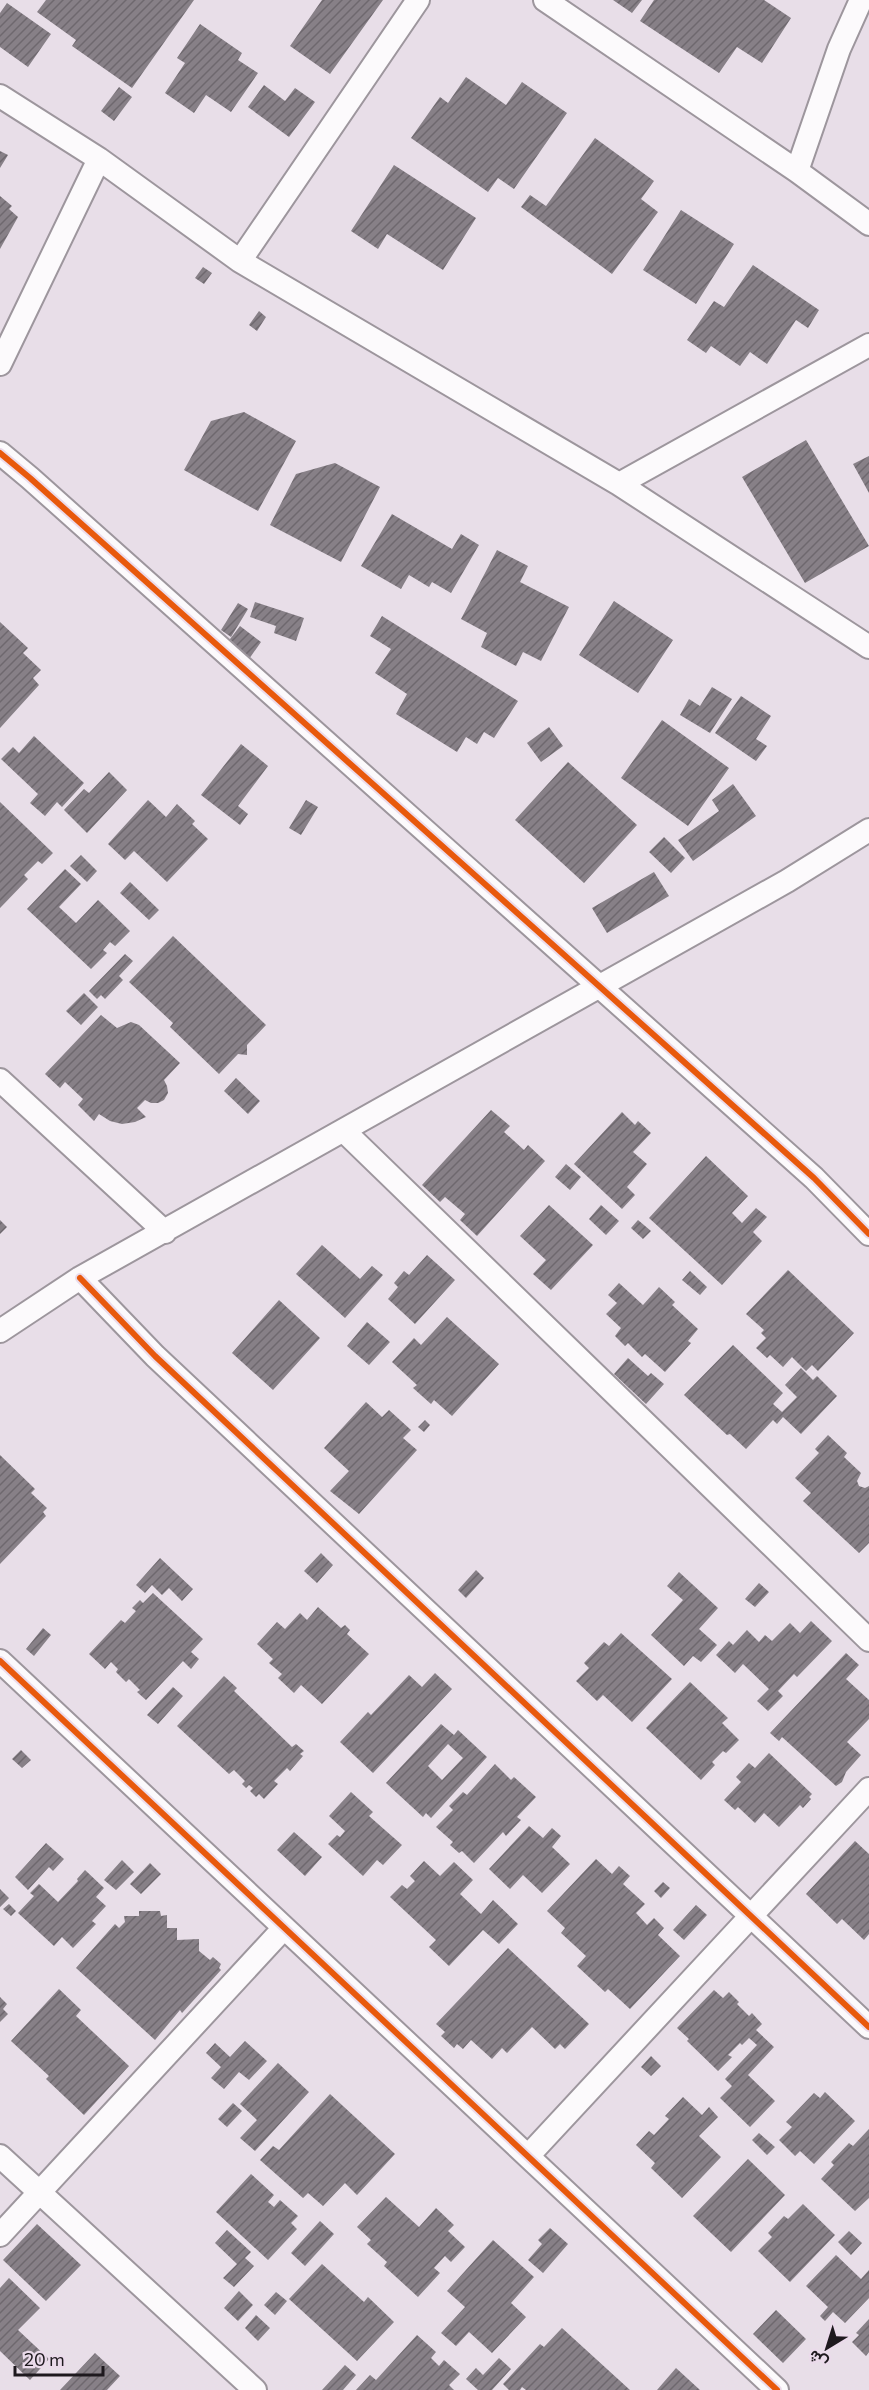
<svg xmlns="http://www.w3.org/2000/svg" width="869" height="2390" font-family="Commissioner,Vazirmatn,sans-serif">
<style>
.building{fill:url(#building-hatch);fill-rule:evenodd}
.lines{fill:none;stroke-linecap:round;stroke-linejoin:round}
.minor-casing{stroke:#9d969d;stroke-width:26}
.minor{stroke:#fcfafc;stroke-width:22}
.cycleway-casing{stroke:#ebdbeb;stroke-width:10}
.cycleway{stroke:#e8590c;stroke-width:6}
</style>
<defs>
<pattern id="building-hatch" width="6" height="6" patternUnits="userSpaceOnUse" patternTransform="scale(1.5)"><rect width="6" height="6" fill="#878087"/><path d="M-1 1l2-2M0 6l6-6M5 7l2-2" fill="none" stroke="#6e686e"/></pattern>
</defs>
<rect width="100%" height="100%" fill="#e8dee8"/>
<path class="building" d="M46 0H194L132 88 72 46 76 40 37 12Z
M322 0H383L330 74 290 46Z
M613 0H642L632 13Z
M654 0H764L791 18 762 63 737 47 719 73 640 21Z
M7 3 51 34 28 67 0 47V13Z
M200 24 242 53 238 60 258 73 231 112 206 95 194 113 165 93 185 63 177 58Z
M466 77 506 105 522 82 567 113 514 189 498 178 488 192 411 138 440 97 448 103Z
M264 85 285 101 295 88 315 102 289 137 248 107Z
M119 87 132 97 114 121 101 111Z
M595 138 654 181 641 199 658 212 612 274 521 207 530 195 546 206Z
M0 151 8 155 0 168Z
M394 165 476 218 443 270 387 234 378 249 351 231Z
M0 196 12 206 9 209 18 217 0 249Z
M681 210 734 244 696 304 643 270Z
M753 265 819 310 808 328 796 320 767 364 750 352 740 366 711 346 706 353 687 340 714 301 724 307Z
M203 267 212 273 204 284 195 278Z
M259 311 266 317 257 331 249 325Z
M244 412 296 441 258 511 184 470 211 421Z
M806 440 869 546 805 583 742 477Z
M869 456V493L853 464Z
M335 463 380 487 341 562 270 525 296 474Z
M392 514 452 549 461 534 479 545 451 593 432 582 429 587 409 575 401 589 361 566Z
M497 550 528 566 520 582 569 607 541 661 523 652 516 666 481 647 487 633 461 619Z
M614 601 673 640 638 693 579 655Z
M255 602 304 618 296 641 274 633 276 626 250 617Z
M238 603 248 609 231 637 221 630Z
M382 616 518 701 494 738 484 732 477 744 466 737 457 752 396 714 407 694 375 673 391 649 370 636Z
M0 622 28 648 23 653 41 670 33 678 39 685 0 728Z
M240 626 261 642 249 659 227 643Z
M712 687 732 699 710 733 680 715 689 699 700 706Z
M741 696 771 716 756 739 767 746 756 761 715 733Z
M662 720 729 768 688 826 621 778Z
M549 727 563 746 541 762 527 743Z
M34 736 84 783 62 807 57 802 45 816 30 803 38 794 1 759 13 747 19 753Z
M241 744 268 766 238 806 248 814 240 825 201 795Z
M568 762 637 825 584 883 515 820Z
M109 772 127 790 87 833 64 810 84 789 89 793Z
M733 784 756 816 693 861 678 840 719 811 712 800Z
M148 800 166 817 177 804 195 821 192 824 208 839 167 882 134 851 125 860 108 844Z
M306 800 318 807 301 835 289 828Z
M0 802 53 853 42 864 38 861 24 875 28 879 0 908Z
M664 837 685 858 671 873 649 852Z
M81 855 97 871 87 882 70 866Z
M65 869 81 884 59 907 76 923 98 900 130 931 115 946 110 942 103 950 107 953 91 969 27 909Z
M654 872 669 896 607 933 592 908Z
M130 882 159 910 149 920 120 893Z
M173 936 266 1025 247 1045V1055L238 1054 219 1074 170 1027 173 1023 129 982Z
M125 954 133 961 119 976 123 980 105 999 101 995 97 999 89 991Z
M84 993 98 1007 81 1025 66 1011Z
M101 1015 117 1028 131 1022 139 1025 180 1063 164 1080 167 1086 168 1093 164 1100 158 1103H151L145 1100 137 1108 146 1117 135 1122 122 1124 110 1121 99 1114 94 1121 78 1105 83 1099 65 1082 60 1088 45 1074Z
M236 1078 260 1101 248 1114 224 1091Z
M491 1110 510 1126 504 1132 524 1150 528 1145 545 1161 477 1236 460 1220 465 1214 445 1197 440 1202 422 1185Z
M622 1112 635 1125 638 1121 651 1133 633 1152 647 1164 627 1187 635 1195 622 1209 574 1164Z
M706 1156 748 1196 732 1213 742 1223 756 1208 767 1217 753 1232 762 1241 722 1285 649 1218Z
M566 1164 581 1177 570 1190 555 1177Z
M549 1205 593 1245 551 1290 533 1274 546 1260 520 1236Z
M601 1205 619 1221 606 1235 589 1219Z
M0 1220 7 1227 0 1234Z
M638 1220 651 1231 643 1239 631 1228Z
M322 1245 360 1279 372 1266 383 1275 345 1318 296 1274Z
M427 1255 455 1280 415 1324 388 1299 398 1287 394 1283 404 1271 409 1275Z
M788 1270 854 1333 818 1371 812 1365 806 1371 792 1357 783 1367 770 1355 767 1358 756 1348 766 1338 761 1333 764 1330 746 1314Z
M690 1271 707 1287 700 1295 682 1280Z
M619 1283 643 1305 659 1287 675 1302 672 1305 698 1329 688 1341 691 1343 665 1372 645 1354 642 1357 628 1343 625 1346 615 1336 621 1328 606 1314 617 1303 608 1295Z
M279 1300 320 1338 273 1390 232 1353Z
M447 1317 499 1364 452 1416 434 1400 431 1404 413 1388 417 1385 392 1362 414 1338 421 1345Z
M367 1322 390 1342 369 1365 347 1346Z
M733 1345 783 1393 773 1404 782 1412 797 1397 785 1385 801 1368 813 1380 817 1376 837 1396 801 1434 783 1417 777 1424 773 1420 746 1449 730 1434 727 1435 684 1395Z
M628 1358 648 1376 651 1373 664 1384 646 1404 614 1374Z
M366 1402 382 1417 389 1410 411 1430 403 1438 417 1450 359 1514 330 1491 349 1471 324 1448Z
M425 1420 430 1425 424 1432 418 1427Z
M828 1435 847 1453 844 1457 861 1473 857 1481 859 1486 865 1488 869 1486V1543L859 1553 803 1501 811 1493 795 1478 819 1453 815 1449Z
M0 1455 35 1489 31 1493 47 1508 43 1512 46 1516 0 1564Z
M321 1553 333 1565 317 1583 304 1571Z
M160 1558 193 1589 182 1601 169 1588 162 1595 152 1585 145 1593 136 1585Z
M476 1570 484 1578 466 1598 458 1590Z
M679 1572 718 1608 699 1629 717 1645 701 1662 693 1656 684 1666 651 1635 683 1600 667 1586Z
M759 1583 769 1592 755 1607 745 1599Z
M153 1593 203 1639 191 1652 199 1659 191 1669 183 1661 146 1700 137 1692 140 1690 129 1679 126 1682 116 1672 118 1669 111 1662 105 1669 89 1654 121 1620 125 1623 136 1611 132 1608 140 1600 143 1603Z
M318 1607 341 1628 345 1625 350 1630 347 1634 369 1654 322 1704 301 1685 294 1693 278 1678 282 1674 269 1663 273 1659 257 1644 277 1622 285 1629 300 1613 307 1620Z
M811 1621 832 1641 797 1677 794 1674 778 1691 783 1696 768 1711 757 1701 769 1689 743 1664 735 1673 716 1655 729 1641 733 1645 747 1630 759 1642 765 1635 772 1641 790 1623 800 1633Z
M43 1628 51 1635 34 1656 26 1649Z
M621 1633 672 1679 632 1722 603 1695 597 1701 576 1681 589 1668 584 1663 604 1642 609 1646Z
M846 1653 859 1665 846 1679 869 1700V1719L847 1742 861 1755 846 1772 842 1782 836 1786 782 1737 779 1741 770 1733Z
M435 1673 452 1689 373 1773 340 1742 368 1712 371 1715 409 1675 422 1687Z
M224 1676 237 1688 234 1691 264 1720 292 1747 296 1744 304 1751 300 1754 303 1756 290 1771 287 1768 274 1781 278 1784 264 1799 259 1794 256 1797 250 1791 253 1788 249 1785 246 1788 242 1784 245 1781 234 1770 229 1774 177 1726Z
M690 1682 728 1718 722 1723 739 1740 726 1753 723 1751 712 1762 715 1765 701 1780 646 1728Z
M173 1687 183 1696 158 1724 147 1715Z
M441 1724 454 1735 458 1730 487 1757 431 1818 426 1813 423 1817 386 1783ZM448 1744 463 1758 442 1780 428 1766Z
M21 1750 31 1760 22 1768 12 1759Z
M769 1753 812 1794 809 1797 811 1799 803 1808 800 1805 779 1827 764 1813 755 1823 738 1807 735 1810 724 1800 741 1782 736 1777 749 1763 755 1768Z
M495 1764 511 1780 514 1777 536 1797 517 1817 521 1820 506 1836 503 1832 474 1863 462 1851 459 1853 450 1845 453 1842 436 1827 453 1810 449 1806 463 1792 467 1795Z
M351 1792 373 1812 369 1816 402 1845 383 1865 377 1860 363 1876 328 1844 337 1835 340 1837 345 1831 329 1816Z
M529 1826 543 1838 552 1828 561 1836 552 1847 570 1864 542 1893 523 1875 510 1889 489 1869Z
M294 1832 322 1857 305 1876 277 1850Z
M855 1841 869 1854V1934L864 1940 842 1919 837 1924 806 1894Z
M46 1843 64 1859 53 1871 49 1867 28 1890 15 1877Z
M596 1859 612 1874 619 1866 630 1876 623 1884 645 1904 636 1913 647 1925 654 1918 664 1928 658 1935 680 1956 630 2009 608 1989 605 1992 577 1966 586 1956 561 1933 565 1928 547 1911Z
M122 1860 134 1872 116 1890 104 1880Z
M424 1861 440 1876 454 1862 473 1880 460 1894 481 1914 493 1900 518 1924 499 1944 483 1930 449 1966 429 1947 436 1940 390 1897 402 1885 407 1889 415 1881 410 1876Z
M150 1863 161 1874 141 1894 130 1884Z
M85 1870 104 1888 96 1897 106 1906 92 1921 96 1924 73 1948 62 1937 54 1946 18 1913 34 1896 30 1893 39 1884 58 1902 78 1881 77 1879Z
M663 1882 670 1888 661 1898 654 1891Z
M0 1889 9 1898 0 1907Z
M9 1904 16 1911 11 1916 3 1909Z
M696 1905 707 1915 684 1940 673 1930Z
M139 1911H160L161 1916 167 1915V1928H177V1940L199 1939V1951L210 1960 213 1957 221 1964 219 1968 221 1970 182 2013 180 2010 155 2040 76 1968 115 1924 119 1928 125 1922 124 1916H139Z
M508 1948 589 2024 565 2049 560 2044 555 2049 532 2027 507 2053 502 2048 492 2059 471 2040 463 2049 457 2044 454 2048 441 2036 445 2032 436 2024Z
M59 1989 81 2010 76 2016 129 2066 84 2115 46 2079 49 2076 11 2041Z
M714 1990 723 1998 729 1992 739 2002 737 2004 749 2016 752 2013 762 2024 756 2030 774 2047 748 2075 775 2101 750 2127 720 2098 732 2086 725 2079 757 2045 749 2038 742 2045 740 2043 728 2055 732 2057 718 2071 687 2041 689 2039 677 2028Z
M0 1997 7 2004 3 2009 8 2014 0 2022Z
M245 2041 267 2061 249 2080 239 2072 224 2089 211 2078 221 2067 206 2053 215 2043 230 2057Z
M651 2056 661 2066 651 2076 641 2067Z
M278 2063 309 2092 255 2151 240 2138 257 2120 240 2104Z
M825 2092 855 2121 814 2164 800 2151 795 2156 779 2140 792 2127 786 2122 814 2093 820 2098Z
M330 2094 395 2154 357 2195 345 2183 323 2206 308 2193 303 2198 260 2160 273 2146 279 2150Z
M683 2097 702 2115 709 2107 718 2117 699 2136 721 2157 682 2198 651 2168 655 2163 636 2145 649 2131 654 2135 669 2119 665 2116Z
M233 2103 242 2111 227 2127 218 2119Z
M869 2129V2198L855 2211 821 2179 834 2165 831 2162 849 2143 853 2146Z
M759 2133 775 2147 767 2155 752 2140Z
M748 2159 785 2195 731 2252 693 2216Z
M251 2174 274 2195 268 2202 274 2207 280 2200 298 2216 291 2223 297 2229 268 2260 216 2212Z
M386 2197 419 2227 436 2208 454 2225 448 2231 465 2247 451 2262 445 2256 434 2268 440 2273 418 2297 384 2266 387 2262 367 2244 371 2240 357 2227Z
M803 2204 835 2235 790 2282 758 2251 772 2237 768 2233 784 2216 788 2219Z
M320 2221 334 2234 305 2266 291 2253Z
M37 2224 81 2265 46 2301 3 2260Z
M550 2228 568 2244 543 2273 528 2260 542 2244 538 2240Z
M227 2230 251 2252 245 2258 254 2266 234 2287 223 2278 237 2264 215 2243Z
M849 2231 862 2243 851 2255 838 2242Z
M493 2240 534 2277 511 2303 526 2317 492 2353 469 2332 456 2346 441 2333 465 2307 447 2291Z
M836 2255 861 2279 869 2270V2298L845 2323 833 2312 825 2321 820 2316 828 2307 806 2286Z
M322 2264 364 2302 368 2297 394 2322 357 2361 289 2299Z
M9 2278 40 2308 18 2330 49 2359 30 2380 0 2351V2288Z
M239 2291 253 2305 238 2321 224 2308Z
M276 2292 287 2301 275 2315 264 2305Z
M776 2310 806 2339 783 2363 753 2334Z
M256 2315 270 2328 258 2341 245 2328Z
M869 2319V2352L866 2356 852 2342 859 2335 856 2333Z
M562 2328 630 2390H526L522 2387 520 2390H509L503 2384 540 2344 544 2347Z
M417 2335 436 2352 431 2358 439 2366 444 2360 460 2374 449 2385 454 2390H356L370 2375 376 2380Z
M95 2353 120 2376 107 2390H60Z
M499 2358 511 2369 492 2390H478L466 2379 476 2368 483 2375Z
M345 2365 356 2375 343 2390H322Z
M676 2368 700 2390H657Z"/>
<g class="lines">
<defs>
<path id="minor" d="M545 0 797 171 869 224
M0 96 99 159 0 364
M99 159 240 261 619 484 869 647
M797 171 839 49 861 0
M240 261 418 0
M0 453 30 478 814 1178 869 1234
M619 484 869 345
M0 1080 165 1232
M344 1131 869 1640
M80 1278 155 1356 869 2027
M0 1331 80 1278 787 881 869 830
M0 1661 777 2390
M0 2156 255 2390
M528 2156 869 1789
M0 2235 283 1929"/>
</defs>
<use href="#minor" class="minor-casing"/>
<use href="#minor" class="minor"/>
<defs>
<path id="cycleway" d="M0 453 30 478 814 1178 869 1234
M80 1278 155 1356 869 2027
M0 1661 777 2390"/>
</defs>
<use href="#cycleway" class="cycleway-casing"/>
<use href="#cycleway" class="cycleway"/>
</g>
<g transform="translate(827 2348) rotate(218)" stroke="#ebdbeb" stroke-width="4.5" paint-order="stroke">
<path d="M0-4.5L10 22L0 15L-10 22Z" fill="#1e191e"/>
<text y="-9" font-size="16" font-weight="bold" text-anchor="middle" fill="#1e191e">ش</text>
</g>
<path d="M15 2366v9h88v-9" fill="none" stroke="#1e191e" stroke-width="3"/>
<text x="24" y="2366" font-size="18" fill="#1e191e" stroke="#ebdbeb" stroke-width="4.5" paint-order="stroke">20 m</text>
</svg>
